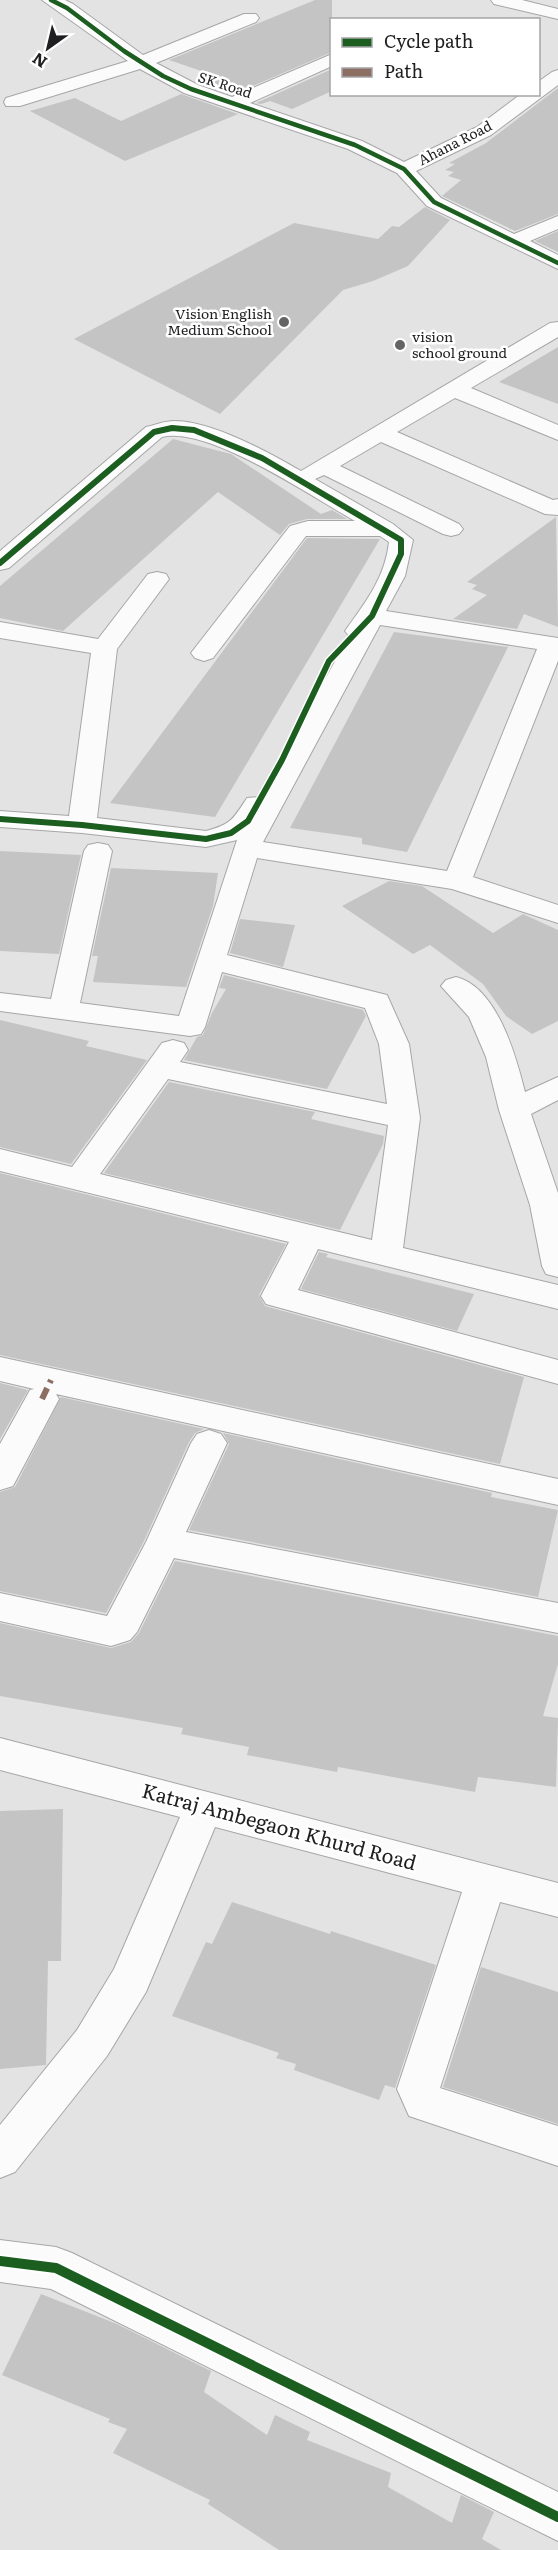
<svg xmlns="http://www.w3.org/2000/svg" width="558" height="2550" font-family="Literata,serif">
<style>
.building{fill:#c4c4c5}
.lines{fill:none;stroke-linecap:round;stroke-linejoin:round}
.minor-casing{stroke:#a6a6a8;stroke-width:2}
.minor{fill:#fbfbfb;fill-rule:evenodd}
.quiet{stroke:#8d6e63;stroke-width:6;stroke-dasharray:12 6;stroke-linecap:butt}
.cycleway-far2-casing{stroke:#fff;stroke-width:7}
.cycleway-far1-casing{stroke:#fff;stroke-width:9}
.cycleway-casing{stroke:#fff;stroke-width:14}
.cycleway-far2{stroke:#1b5e20;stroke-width:4.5}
.cycleway-far1{stroke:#1b5e20;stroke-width:6}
.cycleway{stroke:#1b5e20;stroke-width:10}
.poi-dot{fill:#646465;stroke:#fff;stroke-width:2}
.labels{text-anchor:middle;stroke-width:5;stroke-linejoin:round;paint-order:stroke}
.far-street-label{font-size:14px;fill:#1f1f21;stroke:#fff}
.far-poi-label{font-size:14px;fill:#1f1f21;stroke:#fff;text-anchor:end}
.near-street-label{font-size:20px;fill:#1f1f21;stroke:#fff}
</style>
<rect width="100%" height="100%" fill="#e3e3e4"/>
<path class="building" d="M315 0H332V52L232 95 202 84 219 77 169 60Z
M332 69V91L292 109 270 101 261 104 256 103Z
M558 88V214L515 231 442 196 461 180 448 176 454 172 445 170 455 164 449 163 486 143Z
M181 94 238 114 125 161 30 111 75 98 121 121Z
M425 207 450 220 408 266 373 281 343 290 220 414 74 339 294 223 378 239 392 226 399 227Z
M558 231V252L535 241Z
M558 347V404L499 382Z
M173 439 231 454 321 514 332 510 347 519H307L289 524 280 535 218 492 63 631 0 618V586Z
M556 517 558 627 524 614 517 629 453 619 487 595 472 589 477 585 467 582Z
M307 538 380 539 215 817 110 803Z
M394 632 508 647 407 852 362 844V838L290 828Z
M0 851 81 855 59 954 0 951Z
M111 868 218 873 213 906 186 987 93 982 98 956H92Z
M389 881 422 886 493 933 523 914 558 930V1021L532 1034 506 1016 483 984 430 945 413 954 342 906Z
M240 919 295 925 283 967 230 953Z
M224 975 363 1010 366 1016 327 1089 184 1060 197 1037 203 1035 212 1013 226 989 219 988Z
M0 1020 89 1041 86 1046 147 1060 71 1164 0 1147Z
M169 1082 315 1112 311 1119 384 1136 383 1144 340 1230 104 1173Z
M0 1173 286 1244 259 1295 265 1306 524 1377 500 1464 0 1355Z
M319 1252 328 1254 326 1257 474 1294 457 1331 301 1289Z
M0 1383 28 1390 0 1439Z
M61 1397 204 1429 195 1433 189 1442 144 1541 106 1613 0 1591V1492L15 1487Z
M223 1433 492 1493 491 1497 558 1510 538 1597 189 1530 229 1444Z
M175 1561 558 1636V1664L543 1716 558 1718 556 1787 478 1777 475 1792 338 1767 337 1772 247 1755 249 1747 181 1734 183 1728 0 1696V1623L111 1648 131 1642 139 1633Z
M63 1809 61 1961H48L46 2065 0 2069V1811Z
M232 1902 330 1934 331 1931 436 1965 395 2088 385 2085 379 2100 294 2070 296 2064 276 2058 279 2053 172 2016 206 1942 212 1944Z
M481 1967 558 1992V2124L443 2087Z
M41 2294 117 2324 211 2371 204 2392 267 2435 275 2415 310 2432 307 2440 391 2473 388 2487 452 2523 461 2495 494 2512 482 2539 501 2550H279L208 2504 210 2500 113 2453 127 2429 108 2422 110 2419 2 2375Z"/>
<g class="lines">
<defs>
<path id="minor" d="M42 0H65L73 4 143 55 244 14H256L259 18 256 22 156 63 198 85 232 97 332 54V66L250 103 362 141 404 162 477 127 521 94H538V82L552 72 558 70V85L491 135 416 171 441 198 514 234 558 216V229L530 241 558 255V269L427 206 397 173 348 149 184 93 140 69 20 106H6L4 102 6 98 128 61Z
M491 0H522L558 9V19L494 4Z
M558 322V337L471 388 558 425V440L455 398 397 432 553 500 558 499V515L545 514 381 442 340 466 459 524 463 529 459 534 451 536 443 534 324 475 315 479 393 524 413 540 405 576 386 611 558 638V661L473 877 558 905V923L452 889 257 858 227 955 387 995 409 1044 420 1118 403 1248 558 1285V1309L318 1249 298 1290 558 1360V1384L266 1304 261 1296 289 1242 0 1171V1149L72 1167 162 1043 173 1040 184 1043 188 1050 180 1062 387 1104 379 1044 365 1008 222 972 205 1027 201 1034 190 1036 0 1011V993L51 999 84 851 88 845 98 843 108 845 112 851 80 1003 179 1016 237 840 206 847 82 833 0 827V811L69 816 91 653 0 638V622L98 639 148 574 157 572 166 574 169 579 117 649 97 818 206 831C232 824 233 819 247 798L260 797 349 636 345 631C365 603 385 578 389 542L380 536H306L213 658 204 661 195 658 191 653 290 526 308 521H355C312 497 209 426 162 437L9 568 0 570V551L146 427C155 425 165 421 174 421 212 421 268 452 301 471L550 323ZM380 625 537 649 447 871 263 842ZM168 1079 388 1125 372 1240 100 1174Z
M456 977C497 987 516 1056 525 1092L558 1077V1100L531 1114 558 1193V1277L546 1274 542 1266 530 1205 499 1110 486 1057 469 1017 441 986 446 980Z
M0 1357 558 1479V1505L56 1394 59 1399 13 1486 0 1490V1444L30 1390 34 1389 0 1381Z
M209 1430 221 1434 227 1443 186 1532 558 1603V1633L174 1558 137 1632 130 1640 111 1646 0 1621V1593L107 1616 146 1542 191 1443 197 1434Z
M0 1738 558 1883V1917L500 1902 440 2088 558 2126V2166L409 2116 397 2089 462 1892 215 1827 146 1992 107 2056 15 2172 0 2178V2125L77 2030 114 1969 180 1817 0 1770Z
M0 2240 56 2247 72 2253 558 2492V2541L51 2289 0 2282Z"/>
</defs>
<use href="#minor" class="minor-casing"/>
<use href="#minor" class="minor"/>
<path class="quiet" d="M42 1399 51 1380"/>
<defs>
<path id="cycleway-far2" d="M51 0 67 8 124 51 163 76 191 89 355 145 404 169 434 202 558 263"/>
<path id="cycleway-far1" d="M0 563 154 432 172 428 194 430 262 458 401 540V554L372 616 329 661 282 760 248 821 231 833 206 839 82 825 0 819"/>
<path id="cycleway" d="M0 2261 56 2268 558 2517"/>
</defs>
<use href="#cycleway-far2" class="cycleway-far2-casing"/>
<use href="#cycleway-far1" class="cycleway-far1-casing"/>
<use href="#cycleway" class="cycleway-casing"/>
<use href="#cycleway-far2" class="cycleway-far2"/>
<use href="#cycleway-far1" class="cycleway-far1"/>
<use href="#cycleway" class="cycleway"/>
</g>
<g class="poi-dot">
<circle cx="284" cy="322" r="6"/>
<circle cx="400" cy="345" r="6"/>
</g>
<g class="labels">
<g class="far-street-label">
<text transform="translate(225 85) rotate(18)" y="5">SK Road</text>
<text transform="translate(455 143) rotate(-27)" y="5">Ahana Road</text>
</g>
<g class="far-poi-label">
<text x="272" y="319">Vision English<tspan x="272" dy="16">Medium School</tspan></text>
<text x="412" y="342" text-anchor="start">vision<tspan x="412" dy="16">school ground</tspan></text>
</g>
<g class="near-street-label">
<text transform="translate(279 1827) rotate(15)" y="7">Katraj Ambegaon Khurd Road</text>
</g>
</g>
<rect x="330" y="18" width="210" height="78" fill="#ffffff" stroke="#a5a5a6" stroke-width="1.5"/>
<rect x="342" y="38" width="30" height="9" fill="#1b5e20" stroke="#a5a5a6" stroke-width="1.5"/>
<text x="384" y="48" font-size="18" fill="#1f1f21">Cycle path</text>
<rect x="342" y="68" width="30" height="9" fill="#8d6e63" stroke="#a5a5a6" stroke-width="1.5"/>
<text x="384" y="78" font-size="18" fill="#1f1f21">Path</text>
<g transform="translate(48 48) rotate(214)" stroke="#ffffff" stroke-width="4.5" paint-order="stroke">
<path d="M0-4.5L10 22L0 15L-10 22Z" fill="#1f1f21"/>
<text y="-9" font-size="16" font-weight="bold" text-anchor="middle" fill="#1f1f21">N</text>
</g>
</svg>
